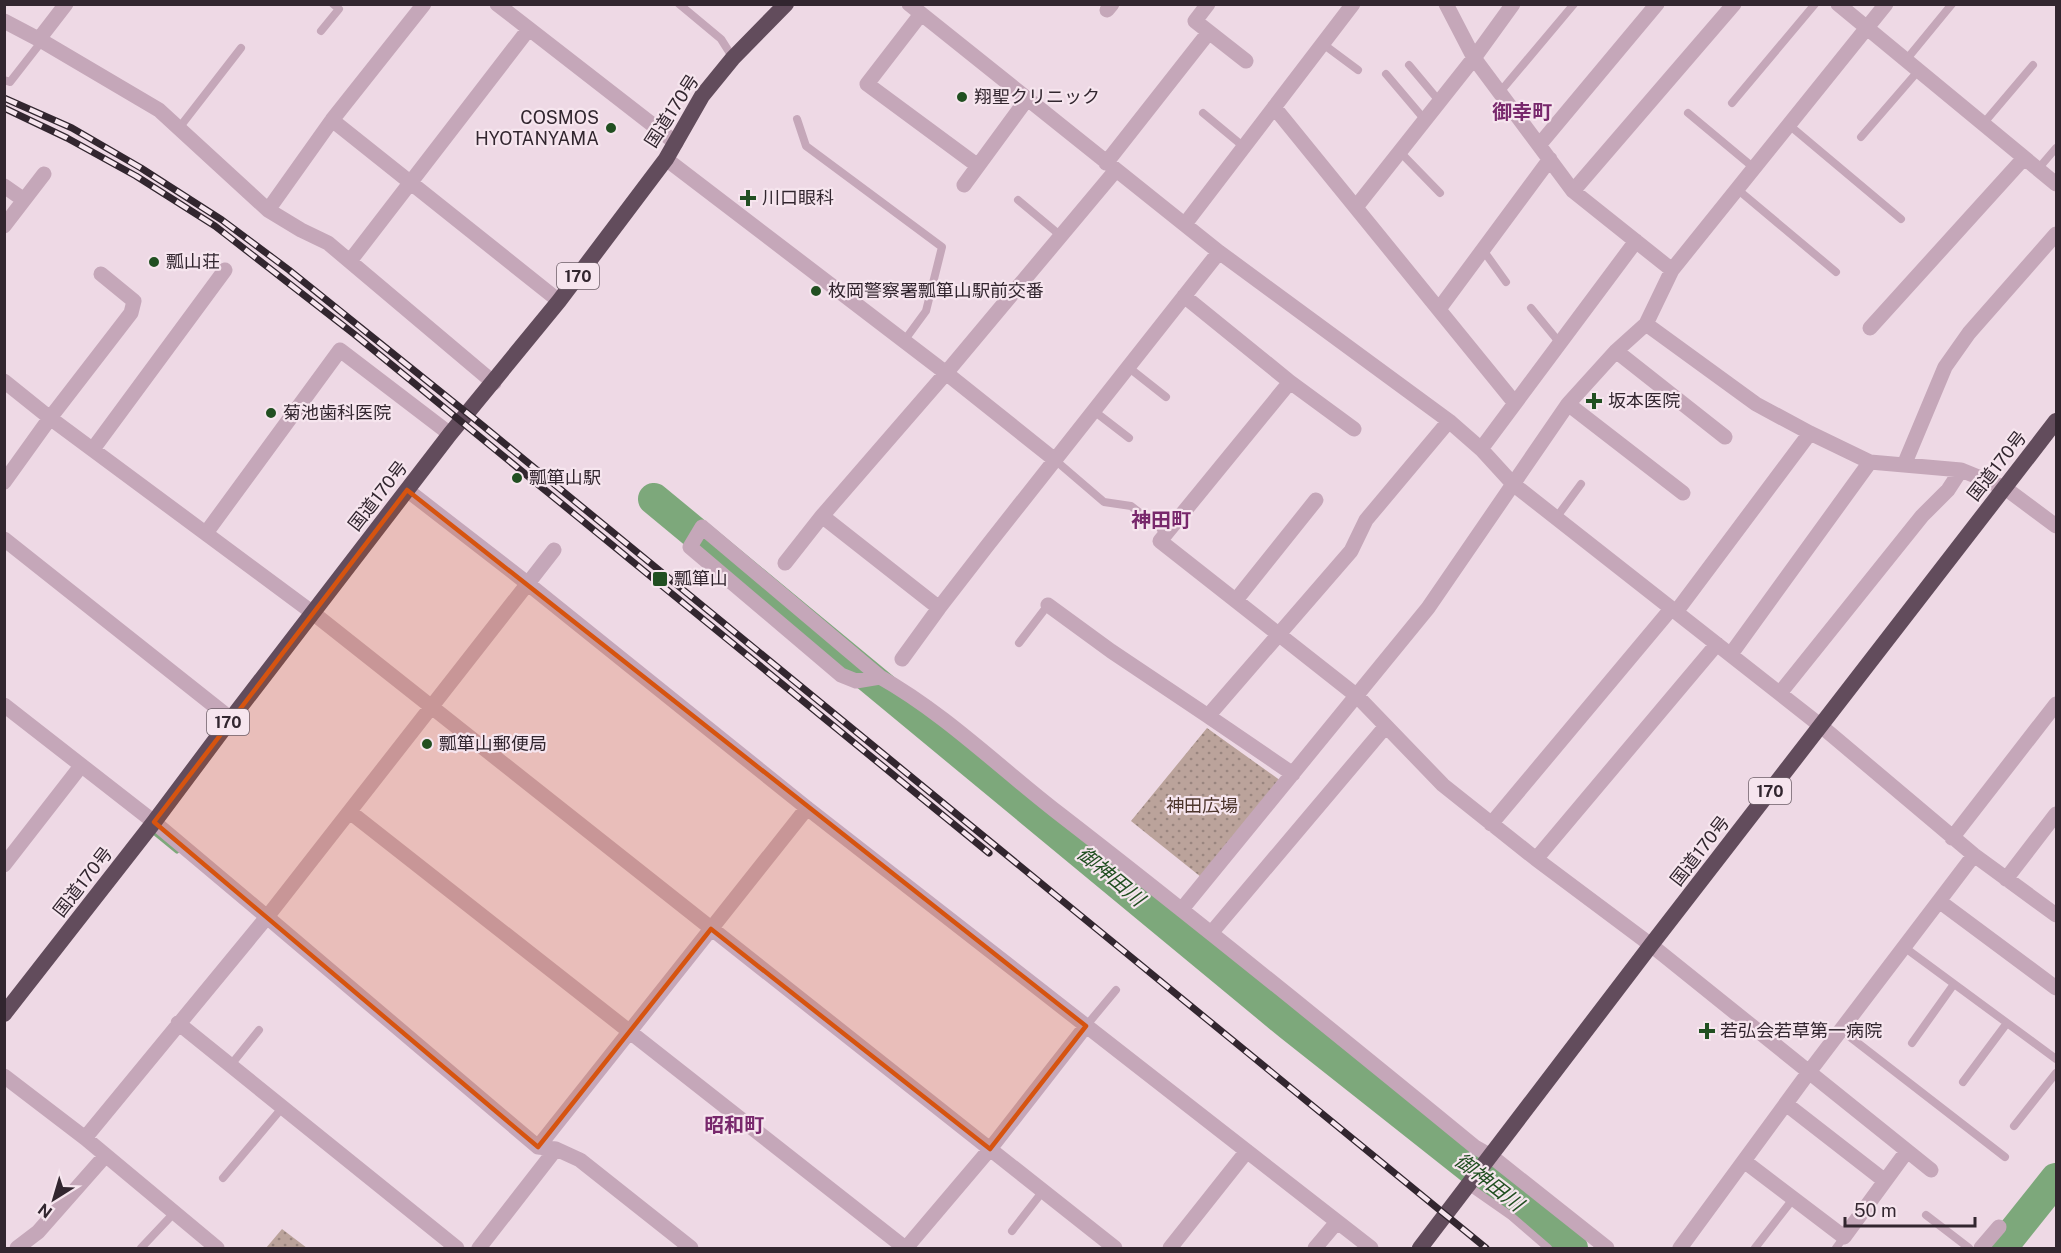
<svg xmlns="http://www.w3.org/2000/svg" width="2061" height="1253" font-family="'Public Sans','Noto Sans JP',sans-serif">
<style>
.green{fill:url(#green-dots)}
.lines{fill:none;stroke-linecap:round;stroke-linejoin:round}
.stream{stroke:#7da87b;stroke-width:5}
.river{stroke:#7da87b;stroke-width:32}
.service{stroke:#c5a7b9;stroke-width:8}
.minor{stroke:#c5a7b9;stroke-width:15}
.trunk{stroke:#624c5c;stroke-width:16}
.rail-casing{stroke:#32262f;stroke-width:7}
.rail{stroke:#f6e5ee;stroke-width:4.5;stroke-dasharray:14;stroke-linecap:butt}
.marked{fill:#d65410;fill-opacity:0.2;stroke:#d65410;stroke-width:4.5;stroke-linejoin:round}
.poi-dot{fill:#214f21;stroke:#f6e5ee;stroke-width:2}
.labels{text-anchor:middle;stroke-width:4.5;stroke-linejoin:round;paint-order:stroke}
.shield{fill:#f6e5ee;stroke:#6d5f68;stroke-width:1.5}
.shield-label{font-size:16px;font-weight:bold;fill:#32262f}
.poi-label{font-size:18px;fill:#32262f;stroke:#f6e5ee;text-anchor:start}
.street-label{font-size:18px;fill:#32262f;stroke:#f6e5ee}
.park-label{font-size:18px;fill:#4d362d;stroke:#f6e5ee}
.neighbourhood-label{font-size:20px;font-weight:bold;fill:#78286c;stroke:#f6e5ee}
.water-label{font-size:20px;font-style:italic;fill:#214f21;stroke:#f6e5ee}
</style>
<defs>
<pattern id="green-dots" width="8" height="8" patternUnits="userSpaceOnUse" patternTransform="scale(1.5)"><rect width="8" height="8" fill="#bba39b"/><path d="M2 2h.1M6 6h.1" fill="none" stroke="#99857f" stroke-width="1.8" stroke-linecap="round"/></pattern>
</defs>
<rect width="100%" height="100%" fill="#eed9e5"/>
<path class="green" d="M1207 728 1281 781 1201 877 1131 821Z
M282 1229 307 1248H266Z"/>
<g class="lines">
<path class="stream" d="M155 833 177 851"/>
<path class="river" d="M654 499 1290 1025 1572 1248
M2001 1248 2056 1179"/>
<path class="service" d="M679 4 721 39 733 58
M321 31 339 9 333 4
M1323 44 1358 70
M1906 60 1952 4
M1409 65 1440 102
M1386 74 1425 120
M4 80 10 82 42 41
M1500 92 1574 4
M1732 103 1815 4
M1203 113 1244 147
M1688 113 1754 168
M797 119 806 146 942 247 926 311 904 341
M1983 124 2033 65
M1789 125 1901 219
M179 128 241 48
M1861 137 1919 70
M1400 152 1440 193
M2038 169 2056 148
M1737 189 1836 272
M1018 200 1061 236
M1483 250 1506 282
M1531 308 1559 342
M1128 367 1166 397
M1094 411 1129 438
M1055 460 1104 502 1131 506 1166 533
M1556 518 1581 484
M1019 643 1048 605
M1904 947 2056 1059
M1086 1026 1116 990
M1841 1030 2005 1157
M1912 1043 1954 984
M230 1066 259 1030
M1963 1082 2007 1023
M2014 1126 2056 1073
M223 1178 282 1108
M1468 1186 1511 1216 1548 1248
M1926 1215 1969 1248
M1012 1231 1043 1191
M141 1248 174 1213
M1755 1248 1793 1199
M1836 1248 1844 1237"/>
<path class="minor" d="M497 4 676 143
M909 4 1219 252 1449 421 1481 449 1513 484 1821 726 1974 855 2056 915
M1208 4 1195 21 1246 61
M1446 4 1474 58 1573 191 1672 270
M1838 4 2056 184
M1107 10 1112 4
M921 14 867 84 978 166
M4 21 42 41 159 110 268 210 301 230 328 243 494 383
M39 39 66 4
M1274 107 1514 402
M332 120 559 301
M1540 144 1657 4
M666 159 946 373 1055 460
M1106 163 1209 32
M964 185 1027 99
M4 186 24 200
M1573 191 1734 4
M1356 207 1474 58 1513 4
M268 210 332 120 424 4
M1185 224 1353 4
M4 226 44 174
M350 261 528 30
M1184 296 1290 382 1160 541 1357 696 1443 785 1536 859 1651 945 1931 1170
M1439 309 1550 159
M1646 324 1756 404 1810 433 1870 462 1961 470 2005 488 2056 526
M1870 328 2024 158
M1616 351 1725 437
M4 381 50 418 313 613 1115 1248
M1290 382 1354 429
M1568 404 1683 493
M93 449 225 270
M1481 449 1636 241
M1904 465 1945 367 1969 333 2056 234
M4 482 50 418 131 313 134 301 101 274
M407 490 527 583 807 808 1371 1248
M822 516 939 608 987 546 1219 252
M206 533 340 350 450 434
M4 539 231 719
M785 563 822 516 946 373 1116 170
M1236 600 1316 500
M1048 605 1111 651 1208 716 1351 551 1366 520 1449 421
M1676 612 1810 433
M1731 654 1870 462
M902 659 939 608
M880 677 856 681 841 675 690 547 702 527 880 677C944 713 999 767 1057 812 1198 921 1337 1034 1475 1147L1491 1156 1607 1248
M1780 693 1922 516 1948 490 1961 470
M4 705 154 822 267 917 554 550
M1208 716 1293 774
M350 812 905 1248
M1491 824 1671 609
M1952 838 2056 704
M1536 859 1717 644
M4 865 81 766
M2006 879 2056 814
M1939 901 2056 988
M1182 909 1428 608 1568 404 1616 351 1646 324 1672 270 1886 4
M1212 932 1386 726
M178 1023 457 1248
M4 1076 85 1138 217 1248
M1786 1104 1885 1181
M85 1138 267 917 538 1147 556 1149 580 1160 691 1248
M538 1147 807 808
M1744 1161 1844 1237 1907 1151
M17 1248 38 1232 105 1156
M479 1248 556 1149
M906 1248 990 1149 1086 1026
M1170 1248 1247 1151
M1315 1248 1337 1222
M1680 1248 1809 1072 1974 855
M1981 1248 1999 1227"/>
<path class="trunk" d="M4 1014 154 822 231 719 450 434 559 301 666 159 702 96 733 58 786 4
M1420 1248 1651 945 2056 421"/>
<defs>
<path id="rail" d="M4 98 72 128 141 168 222 220 289 270 482 425 1486 1248
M4 108 67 138 136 176 215 226 354 334 989 853"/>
</defs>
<use href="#rail" class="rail-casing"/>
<use href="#rail" class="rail"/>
</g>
<path class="marked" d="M407 490 1086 1026 990 1149 711 929 538 1147 154 822Z"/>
<g class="poi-dot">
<circle cx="962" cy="97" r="6"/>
<circle cx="611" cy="128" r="6"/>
<path d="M745 189h6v6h6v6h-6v6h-6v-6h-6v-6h6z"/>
<circle cx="154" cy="262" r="6"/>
<circle cx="816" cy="291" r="6"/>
<path d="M1591 392h6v6h6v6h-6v6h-6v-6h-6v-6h6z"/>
<circle cx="271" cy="413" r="6"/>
<circle cx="517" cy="478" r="6"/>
<rect x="652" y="571" width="16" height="16" rx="3"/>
<circle cx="427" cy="744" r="6"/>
<path d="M1704 1022h6v6h6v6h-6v6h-6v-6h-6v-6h6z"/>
</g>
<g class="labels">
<g class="shield">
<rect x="557" y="263" width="42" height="26" rx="4.5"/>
<rect x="207" y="709" width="42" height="26" rx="4.5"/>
<rect x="1749" y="778" width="42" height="26" rx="4.5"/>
</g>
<g class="shield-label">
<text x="578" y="282">170</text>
<text x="228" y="728">170</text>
<text x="1770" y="797">170</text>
</g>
<g class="poi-label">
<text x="974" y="103">翔聖クリニック</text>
<text x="599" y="124" text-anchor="end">COSMOS<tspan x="599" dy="21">HYOTANYAMA</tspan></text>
<text x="762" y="204">川口眼科</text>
<text x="166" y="268">瓢山荘</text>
<text x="828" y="297">枚岡警察署瓢箪山駅前交番</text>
<text x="1608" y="407">坂本医院</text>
<text x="283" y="419">菊池歯科医院</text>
<text x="529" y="484">瓢箪山駅</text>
<text x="674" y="585">瓢箪山</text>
<text x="439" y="750">瓢箪山郵便局</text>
<text x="1720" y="1037">若弘会若草第一病院</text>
</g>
<g class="street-label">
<text transform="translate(672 111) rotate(-57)" y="6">国道170号</text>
<text transform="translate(1997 466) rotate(-52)" y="6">国道170号</text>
<text transform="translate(378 496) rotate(-52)" y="6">国道170号</text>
<text transform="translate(1700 851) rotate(-52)" y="6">国道170号</text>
<text transform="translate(83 882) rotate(-52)" y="6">国道170号</text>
</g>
<g class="park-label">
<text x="1202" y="812">神田広場</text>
</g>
<g class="neighbourhood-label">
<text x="1522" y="119">御幸町</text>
<text x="1161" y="527">神田町</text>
<text x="734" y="1132">昭和町</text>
</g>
<g class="water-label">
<text transform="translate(1111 876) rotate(40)" y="7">御神田川</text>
<text transform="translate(1489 1182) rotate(38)" y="7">御神田川</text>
</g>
</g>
<rect width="2061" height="1253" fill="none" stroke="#32262f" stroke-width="12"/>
<g transform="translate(54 1199) rotate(217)" stroke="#f6e5ee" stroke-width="4.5" paint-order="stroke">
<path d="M0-4.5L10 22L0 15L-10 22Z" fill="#32262f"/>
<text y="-9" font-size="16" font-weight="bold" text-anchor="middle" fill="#32262f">N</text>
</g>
<path d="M1845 1217v9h130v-9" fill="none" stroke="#32262f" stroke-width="3"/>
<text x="1854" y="1217" font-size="18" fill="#32262f" stroke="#f6e5ee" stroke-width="4.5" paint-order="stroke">50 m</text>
</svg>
